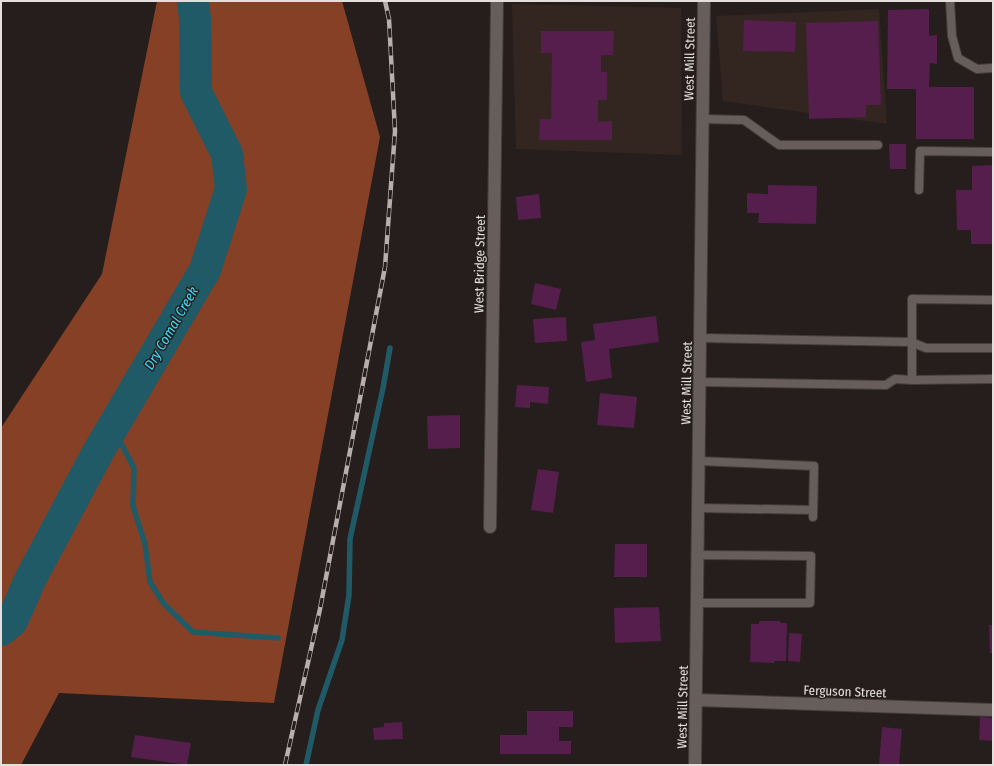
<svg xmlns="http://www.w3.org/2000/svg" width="994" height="766" font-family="'Fira Sans Condensed',sans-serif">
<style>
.built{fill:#332621}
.forest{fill:#854025}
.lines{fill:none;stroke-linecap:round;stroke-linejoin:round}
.stream{stroke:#215a67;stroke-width:5.5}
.river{stroke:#215a67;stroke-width:32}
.building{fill:#551e4c}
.lane-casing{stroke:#423c3a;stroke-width:10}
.street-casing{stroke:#423c3a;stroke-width:14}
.lane{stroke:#675e5b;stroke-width:8}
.street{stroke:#675e5b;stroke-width:12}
.rail-casing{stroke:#b5afad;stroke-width:4.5}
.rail{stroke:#261e1c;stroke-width:3;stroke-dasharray:9;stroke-linecap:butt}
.labels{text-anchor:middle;stroke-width:3;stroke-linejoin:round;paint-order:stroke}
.street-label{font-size:13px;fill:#e4dfdd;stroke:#261e1c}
.water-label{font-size:14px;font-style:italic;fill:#3fdbfd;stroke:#261e1c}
</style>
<rect width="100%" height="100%" fill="#261e1c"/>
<path class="built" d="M512 4 681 8 682 155 516 149Z
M879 9 887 124 723 101 716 16Z"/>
<path class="forest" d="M157 1H342L380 137 274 703 59 693 21 765H1V428L102 274Z"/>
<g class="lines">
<path class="stream" d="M113 428 134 468 133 506 145 544 150 582 164 604 193 632 278 638
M306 765 318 710 342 640 349 595 350 539 383 388 390 348"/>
<path class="river" d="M1 630 12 621 30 580 97 454 205 270 231 189 227 154 196 92 195 18 193 1"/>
</g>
<path class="building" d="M929 9V36L937 35V64L930 63 929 87H974V139H916V89H887L888 10Z
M744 20 796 22 795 52 743 51Z
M878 21 881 105H866V117L809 119 806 23Z
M541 31H614L613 55H601V72H607V100H598V122L612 121V140H539L540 119H551L552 53H541Z
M889 144H906V169H890Z
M993 165V244H971V230H957L956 190H972V166Z
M768 185 817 186 816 224 758 223 759 213H747V193L768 194Z
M539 194 541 218 518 220 516 197Z
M535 283 561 289 556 310 531 304Z
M656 316 659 342 609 349 612 378 586 382 581 342 595 340 593 324Z
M566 317 567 341 535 343 533 319Z
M517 385 549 387 548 404 530 402V408L515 407Z
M600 393 637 397 634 428 597 425Z
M460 415V448L428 449 427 416Z
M538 469 559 472 553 513 531 510Z
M615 544H647V577H614Z
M659 607 661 641 615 643 614 608Z
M759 621H780L781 623H787L786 661H774V663L750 662 751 624H759Z
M989 625H993V653H990Z
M789 633 802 634 800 662 788 661Z
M527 711H573V727H559V741H571V754H500V735H527Z
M980 717 993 718V741L979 740Z
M402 722 403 739 374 740 373 728 384 727V723Z
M882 727 902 729 899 765H879Z
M135 735 191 743 187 765 131 757Z"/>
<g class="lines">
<defs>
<path id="lane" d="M950 1 952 36 958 58 977 69 993 68
M703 119 744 120 779 145H878
M919 190 920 151 993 152
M700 338 911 342 926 348H993
M912 380 993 379
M700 382 886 385 895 379 912 380V299L993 300
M699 461 814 466 813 517
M698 508 813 510
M697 603H810L811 556 698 555"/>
<path id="street" d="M490 527 497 1
M696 700 993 710
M695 765 704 1"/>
</defs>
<use href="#lane" class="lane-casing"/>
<use href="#street" class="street-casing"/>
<use href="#lane" class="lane"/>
<use href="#street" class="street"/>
<defs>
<path id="rail" d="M285 765 320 609 385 267 395 131 389 19 385 1"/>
</defs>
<use href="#rail" class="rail-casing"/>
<use href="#rail" class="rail"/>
</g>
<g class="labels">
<g class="street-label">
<text transform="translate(689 59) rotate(-89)" y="5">West Mill Street</text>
<text transform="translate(479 264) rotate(-89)" y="5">West Bridge Street</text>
<text transform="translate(686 383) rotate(-89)" y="5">West Mill Street</text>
<text transform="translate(845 691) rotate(2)" y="5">Ferguson Street</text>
<text transform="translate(682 707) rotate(-89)" y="5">West Mill Street</text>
</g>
<g class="water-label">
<text transform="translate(171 328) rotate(-60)" y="5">Dry Comal Creek</text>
</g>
</g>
<rect width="994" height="766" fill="none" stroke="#e4dfdd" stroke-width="4"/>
</svg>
